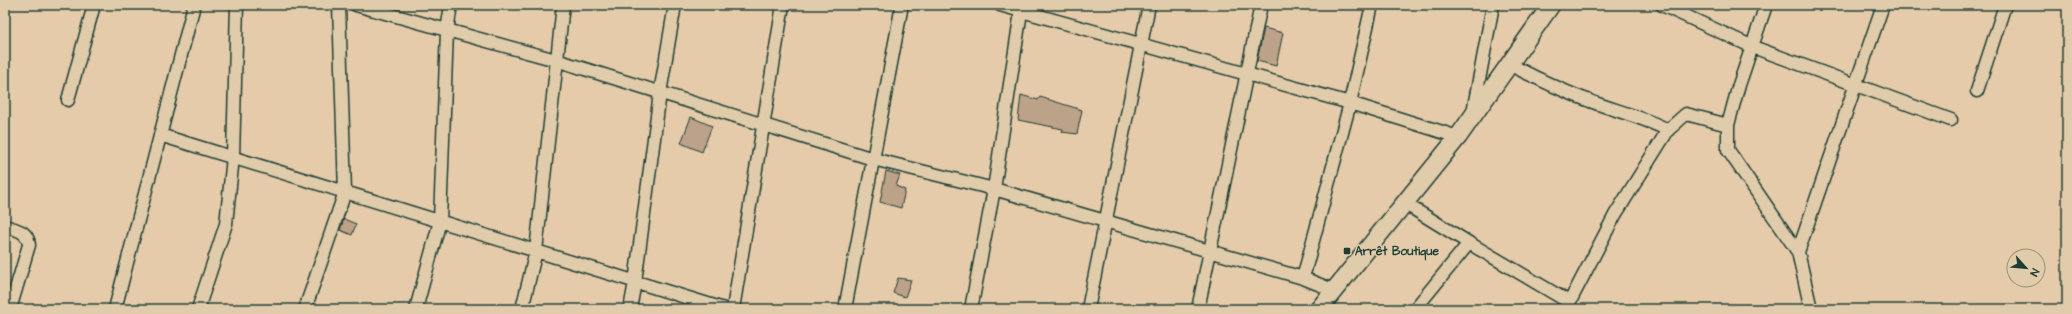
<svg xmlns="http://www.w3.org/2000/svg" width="2072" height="314" font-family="'Architects Daughter',sans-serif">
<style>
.building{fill:#bda28a;stroke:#1f3d34}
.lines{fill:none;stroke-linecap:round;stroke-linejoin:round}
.street-casing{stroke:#1f3d34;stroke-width:15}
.secondary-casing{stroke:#1f3d34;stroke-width:20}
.street{stroke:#e0ccaa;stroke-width:12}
.secondary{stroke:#e0ccaa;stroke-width:17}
.poi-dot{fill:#1f3d34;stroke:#e0ccaa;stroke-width:1.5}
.labels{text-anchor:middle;stroke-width:3;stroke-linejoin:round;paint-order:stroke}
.poi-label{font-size:12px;font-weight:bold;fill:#1f3d34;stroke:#e0ccaa;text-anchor:start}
</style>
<rect width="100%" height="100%" fill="#e5cbaa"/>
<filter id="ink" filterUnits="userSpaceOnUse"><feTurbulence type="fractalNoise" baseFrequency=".025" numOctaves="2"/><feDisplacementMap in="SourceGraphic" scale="8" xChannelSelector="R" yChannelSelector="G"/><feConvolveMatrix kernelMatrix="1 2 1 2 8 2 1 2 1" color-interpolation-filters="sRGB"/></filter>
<g filter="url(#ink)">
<path class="building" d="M1264 28 1283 33 1276 66 1257 61Z
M1021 95 1038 100 1040 97 1082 110 1077 134 1062 132 1063 129 1018 120Z
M691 117 712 126 702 152 681 143Z
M886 171 900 175 896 186 905 190 901 208 880 202Z
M344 219 356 224 352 235 340 230Z
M898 278 911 280 905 297 893 293Z"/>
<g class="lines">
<defs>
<path id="street" d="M356 5 556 60 873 159 994 189 1303 278 1333 290
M1000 5 1350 103 1458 137
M1662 5 1753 47 1951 120
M1766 5 1738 88 1728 125V150L1798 252 1811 309
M1509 64C1536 78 1562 91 1590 101 1616 111 1643 117 1668 130
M1977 91 2005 5
M68 100 94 5
M1473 112 1493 5
M160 135 724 309
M1404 203 1469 243 1415 309
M5 226C17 230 28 231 29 245L10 309
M1469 243 1569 302
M1798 252 1883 5
M1303 278 1350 103 1372 5
M115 309 194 5
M198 309 226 224 233 157 237 5
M305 309 345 192 339 5
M416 309 440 221 447 31 451 5
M522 309 536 251 563 5
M630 309 635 282 660 93 675 5
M733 309 783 5
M845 309 902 5
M971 309 994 189 1022 5
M1088 309 1149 5
M1198 309 1261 5
M1566 309 1615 215 1668 130 1686 114 1728 125"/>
<path id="secondary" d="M1319 309 1458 137 1551 5"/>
</defs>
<use href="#street" class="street-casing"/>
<use href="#secondary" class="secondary-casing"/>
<use href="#street" class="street"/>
<use href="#secondary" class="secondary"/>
</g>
</g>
<rect class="poi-dot" x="1343" y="247" width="8" height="8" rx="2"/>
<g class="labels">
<g class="poi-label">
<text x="1355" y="255">Arrêt Boutique</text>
</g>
</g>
<rect width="2072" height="314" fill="none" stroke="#e0ccaa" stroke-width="20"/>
<rect x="10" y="10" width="2052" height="294" fill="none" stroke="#1f3d34" stroke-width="1.5" filter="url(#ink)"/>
<g transform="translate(2026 268) rotate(117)"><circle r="19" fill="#e0ccaa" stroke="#93937b"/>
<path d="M0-3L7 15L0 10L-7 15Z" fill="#1f3d34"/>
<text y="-6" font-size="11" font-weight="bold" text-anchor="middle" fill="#1f3d34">N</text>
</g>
</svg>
